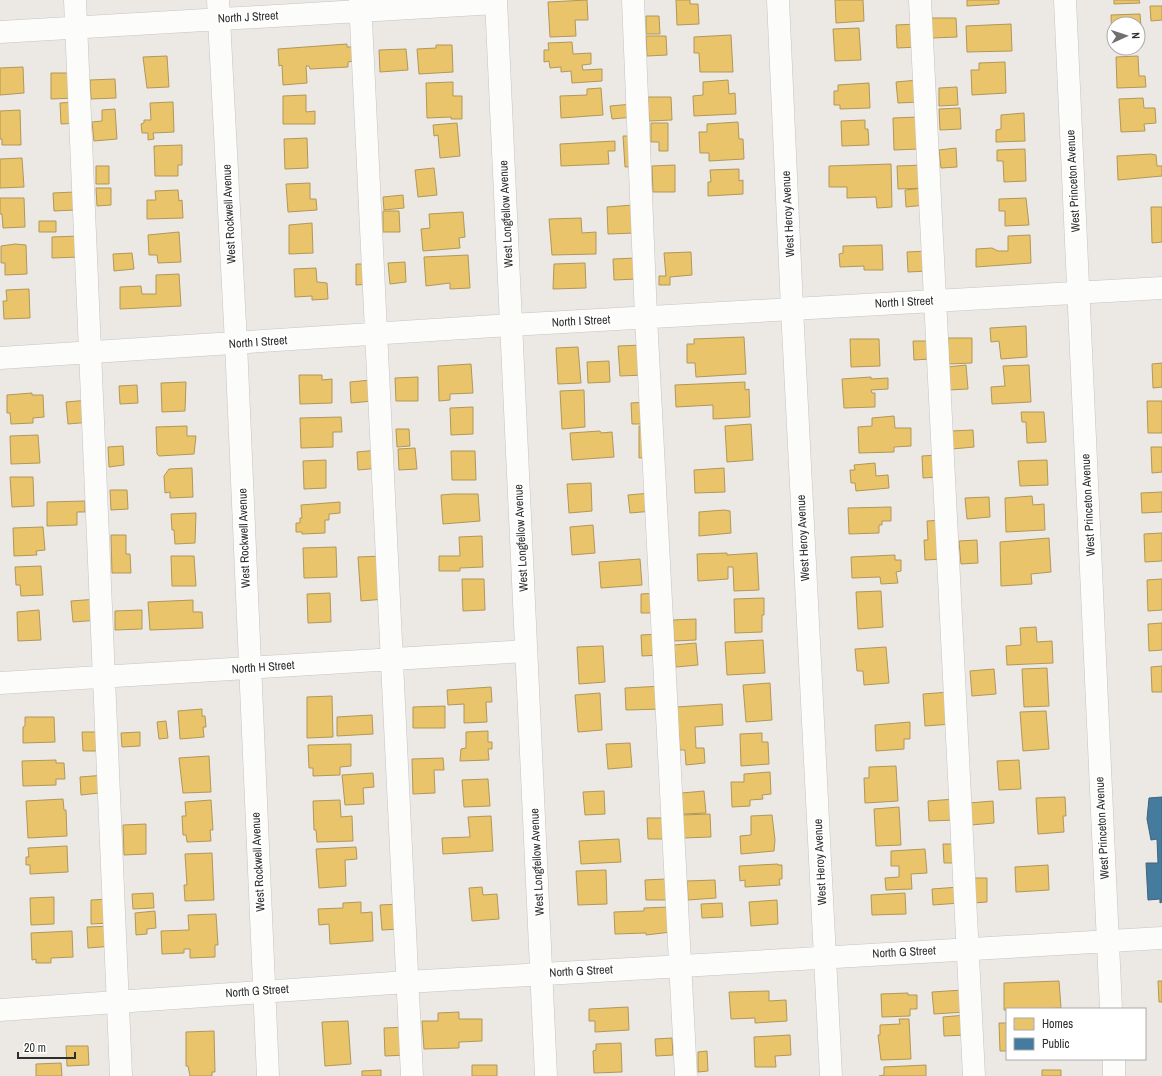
<svg xmlns="http://www.w3.org/2000/svg" width="1162" height="1076" font-family="'Archivo Narrow',sans-serif">
<style>
.homes{fill:#e9c46a;stroke:#b19758}
.public{fill:#457b9d;stroke:#3e647c}
.lines{fill:none;stroke-linecap:round;stroke-linejoin:round}
.minor-casing{stroke:#c5c4c5;stroke-width:23}
.minor{stroke:#fcfcfb;stroke-width:22}
.labels{text-anchor:middle;stroke-width:4;stroke-linejoin:round;paint-order:stroke}
.street-label{font-size:12px;fill:#2e2e2e;stroke:#fff}
</style>
<rect width="100%" height="100%" fill="#ece8e4"/>
<path class="homes" d="M587 0 588 20H575L576 36 550 37 548 2Z
M676 0H690V4H698L699 24 677 25Z
M835 0H863L864 21 836 23Z
M967 0H999V4L967 6Z
M1114 0H1139L1140 3 1114 4Z
M1150 6H1162V20L1151 21Z
M1140 14 1141 27H1138V24H1114V43H1112L1111 15Z
M646 16H659L660 34H646Z
M931 18H956L957 37 932 38Z
M917 24 918 47 897 48 896 25Z
M1011 24 1012 51 967 52 966 26Z
M859 28 861 60 835 61 833 29Z
M731 35 733 72H700L699 53H694V37Z
M646 36H666L667 55 647 56Z
M572 42 573 54 591 53V64L582 65 583 70 602 69V81L572 83 571 71 561 72V67L550 68 549 61 544 62V50H549L548 43Z
M347 44V47H352L353 61 348 62V67L310 69 309 66H306L307 83 283 85 282 65 279 66 278 49Z
M436 45H452L453 72 419 74 417 49 436 48Z
M406 49 408 70 380 72 379 50Z
M167 56 169 87 147 88 143 57Z
M1138 56 1139 76H1145L1146 87 1117 88 1116 57Z
M1005 62 1006 93 972 95 971 70H979V63Z
M23 67 24 93 0 95V68Z
M51 73H74L75 98 51 99Z
M115 79 116 98 91 99 90 80Z
M728 80 729 94 735 93 736 114 694 116 693 96 703 95V82Z
M918 80 919 102 898 103 896 82Z
M453 82V96H462V119H451V117L427 118 426 83Z
M869 83 870 108 840 109V105H834V91H838V85Z
M957 87 958 105 939 106V88Z
M601 88 603 115 561 118 560 96 587 95V89Z
M306 95V112L315 111V124H283V96Z
M648 97H671L672 120 649 121Z
M1143 98 1144 108H1155L1156 123 1144 124 1145 131 1121 132 1119 99Z
M77 102 78 123 61 124 60 103Z
M173 102 174 132 153 133 154 139 148 140V133H142L141 124 144 123V120H151L150 103Z
M633 104 634 117 612 119 610 106Z
M960 108 961 129 940 130 939 109Z
M115 109 117 139 94 141 92 122 102 121V110Z
M20 110 21 145H2V139H0V111Z
M1024 113 1025 141 996 142V130L1001 129V115Z
M918 117 919 149 894 150 893 118Z
M865 120V129H868L869 145 842 146 841 121Z
M738 122 739 139H743L744 159 709 161V153H700L699 132H707V124Z
M457 123 460 156 440 158 438 135 434 136 433 125Z
M651 123H668V151H659V142H651Z
M623 136H636L638 166 625 167Z
M307 138 308 168 285 169 284 139Z
M615 141V151H608L609 164 561 166 560 144Z
M182 145V165H178V176H155L154 146Z
M956 148 957 167 941 168 939 150Z
M1025 149 1026 181 1004 182 1003 161H997V150Z
M1151 154 1156 155 1157 166H1162V176L1118 180 1117 156Z
M22 158 24 187 0 188V159Z
M891 164 892 207 877 208 876 197 847 198V187H829V166Z
M675 165V192H653L652 166Z
M924 165 925 188 898 189 897 166Z
M96 166H109V184H96Z
M434 168 437 195 418 197 415 170Z
M739 169V181L743 180V194L708 196V182H711L710 170Z
M310 183V199H316L317 210 288 212 286 184Z
M96 188H111V205L97 206Z
M924 188 925 205 906 207 905 190Z
M178 190 179 201 182 200 183 218 147 219V200H156L155 191Z
M74 192 75 210 54 211 53 193Z
M403 195 404 208 384 210 383 197Z
M0 198H24L25 227 3 228 2 214H0Z
M1026 198 1029 225 1005 226V211H999V199Z
M633 205 635 233 608 234 607 207Z
M1151 207H1162V242L1152 243Z
M383 211H399L400 232H383Z
M463 212 465 237 459 238 460 248 423 251 421 229 430 228 429 214Z
M581 218 582 233 596 232V254L552 255 549 219Z
M39 221H56V232H39Z
M312 223 313 253 289 254V225Z
M179 232 181 262 158 263 157 255H149L148 235Z
M1030 235 1031 263 976 267V249L992 248 998 251H1008V236Z
M79 236 80 257 52 258V237Z
M15 244 26 245 27 274 5 275V263H1V246Z
M882 245 883 270H864V266L840 267 839 254 843 253V246Z
M927 251 928 271 908 272 907 252Z
M691 252 692 275 670 277V285H659V276H666L664 253Z
M132 253 134 269 114 271 113 254Z
M468 255 470 288 450 289V283L426 286 424 257Z
M636 258 637 279 614 280 613 259Z
M405 262 406 282 390 284 388 263Z
M585 263 586 288 553 289 554 264Z
M356 264H371L372 284 356 285Z
M316 268 317 282 327 283 328 299 312 300V296L295 297 294 269Z
M179 274 181 306 120 309V287L141 286 142 294H156V275Z
M29 289 30 318 4 319 3 301H7L6 290Z
M1026 326 1027 357 1001 359 999 341 991 342 990 328Z
M744 337 746 374 696 377 695 363H687V344H694V339Z
M948 338H972V363L949 364Z
M850 339H879L880 366 851 367Z
M913 341H930V359L914 360Z
M643 345 644 375 620 376 618 346Z
M578 347 581 383 558 384 556 348Z
M609 361 610 382 588 383 587 362Z
M1162 363V387L1153 388 1152 364Z
M471 364 473 393 450 394V400L439 401 438 366Z
M966 365 968 389 948 390 947 367Z
M1029 365 1031 402 992 404 991 387 1005 386 1003 366Z
M299 375H322V380L332 379V403L300 404Z
M418 377V401H396L395 378Z
M871 377V379L888 378V389L871 390 872 393H875V407L844 408 842 379Z
M371 380 373 401 351 403 350 382Z
M186 382 185 411 162 412 161 383Z
M745 382V390L749 389 750 417 713 419V405L676 407 675 385Z
M137 385 138 403 120 404 119 386Z
M584 390 585 427 562 429 560 391Z
M32 393V395H43L44 417 33 418V423L11 424 10 413H7V395Z
M89 400 91 422 68 424 66 402Z
M1147 401H1162V433H1148Z
M648 402 649 424H632L631 403Z
M473 407V434L451 435 450 408Z
M1021 412H1044L1046 442 1027 443 1026 422H1022Z
M894 416 895 428H911V446L894 447V452L859 453 858 427 872 426V418Z
M341 417 342 432H333V447L301 448 300 418Z
M751 424 753 460 727 462 725 426Z
M651 425V457L639 458V426Z
M187 426V436H196L194 454 159 456 157 454 156 427Z
M396 429H409L410 446 397 447Z
M973 430 974 447 952 449 951 431Z
M600 431 601 433 612 432 614 457 572 460 570 433Z
M38 435 40 463 11 464 10 436Z
M123 446 124 465 109 467 108 447Z
M1151 447H1162V472L1152 473Z
M415 448 417 469 399 470 398 449Z
M379 450 380 468 358 470 357 452Z
M451 451H475L476 480H452Z
M938 455 939 477 923 478 922 456Z
M326 460V488L304 489 303 461Z
M1047 460 1048 485 1020 486 1018 461Z
M875 463 876 476 888 475 889 488 856 491 855 483H851L850 470H855L854 465Z
M192 468 193 497 170 498V492L165 493 164 476 169 469Z
M724 468 725 492 695 493 694 470Z
M10 477H33L34 506 12 507Z
M591 483 592 511 569 513 567 484Z
M110 490H127L128 509 111 510Z
M1162 492V512L1142 513 1141 493Z
M651 493 653 511 630 513 628 495Z
M453 494H478L480 521 443 524 441 495Z
M1032 496 1033 505 1044 504 1045 530 1006 532 1005 498Z
M989 497 990 517 967 519 965 498Z
M85 501V512H77V525L47 526V502Z
M340 502V513L329 514V520H325V533L302 534V532H296V523H300V518H302L301 505Z
M891 507V521H882V525H879V533L849 534 848 508Z
M724 510 730 511 731 533 699 536V512Z
M196 513 195 543 175 544 174 530H172L171 514Z
M942 520 943 559 925 560 924 540H928L927 521Z
M593 525 595 553 572 555 570 527Z
M43 527 45 550 36 551 37 555 14 556 13 528Z
M1162 533V561L1145 562 1144 534Z
M111 535H126V554H130L131 573H112Z
M482 536 483 567 460 568V571H439V556H460L459 537Z
M1049 538 1051 572 1031 574 1032 584 1001 586 1000 542Z
M977 540 978 563 961 564 959 541Z
M336 547 337 577 304 578 303 548Z
M727 553V555L757 553 759 590 734 591 733 567H728V579L698 581 697 554Z
M895 555V560H901V571L896 572 898 583 881 584 880 577 852 578 851 557Z
M171 556H194L196 586H172Z
M383 556 385 599 361 601 358 557Z
M640 559 642 585 601 588 599 562Z
M41 566 43 595 21 596 20 585H16L15 567Z
M462 579H484L485 610 463 611Z
M1162 579V610L1148 611 1147 580Z
M881 591 883 627 858 629 856 592Z
M330 593 331 622 308 623 307 594Z
M658 593 659 613H641V594Z
M764 598V615H762V632L735 633 734 599Z
M98 599 100 620 73 622 71 601Z
M193 600V612H202L203 628 150 630 148 602Z
M39 610 41 640 18 641 17 612Z
M142 610V629L115 630V611Z
M696 619V640L674 641 673 620Z
M1162 623V650L1149 651 1148 624Z
M1036 627 1037 642 1052 641 1053 663 1007 665 1006 646 1021 645 1020 628Z
M660 634 661 655 642 656 641 635Z
M763 640 765 673 727 675 725 642Z
M696 643 698 665 676 667 674 645Z
M603 646 605 682 579 684 577 647Z
M886 647 889 683 864 685 863 671H857L855 649Z
M1162 666V692H1152L1151 667Z
M1047 668 1049 706 1024 707 1022 669Z
M994 669 996 694 972 696 970 671Z
M770 683 772 720 746 722 743 685Z
M663 686 664 709 626 710 625 688Z
M491 687 492 702H486L487 722 464 723V704L448 705 447 690Z
M950 692 952 724 925 726 923 694Z
M600 693 602 730 578 732 575 695Z
M332 696 333 737 307 738V697Z
M722 704 723 725 695 727 696 748H704L705 763 686 765 685 750H680L677 707Z
M445 706V728H413V707Z
M202 709V716H205L206 727H203L204 737 180 739 178 711Z
M1046 711 1049 749 1023 751 1020 712Z
M372 715 373 734 337 736V717Z
M25 717H54L55 742 23 743V727L25 726Z
M166 721 168 738 159 739 157 722Z
M910 722V739H904V749L876 751 875 725Z
M488 731V742H492V749H488L489 760 460 761 461 749 466 748V732Z
M82 732H103L104 751H83Z
M140 732V746L122 747 121 733Z
M762 733V742H768L769 764 741 766 740 734Z
M630 743 632 767 608 769 606 744Z
M351 744V766L340 767V775L313 776V768H309L308 745Z
M209 756 211 792 183 793 179 758Z
M443 758 444 770H434L435 793 413 794 412 759Z
M56 760V763H64L65 779H56V785L23 786 22 761Z
M1019 760 1021 789 999 790 997 761Z
M896 766 898 801 865 803 864 778H869V767Z
M770 772 771 794 762 795 763 799 750 800V806L732 807 731 782H744V774Z
M373 773 374 787 363 788 364 804 345 805 342 775Z
M106 775 108 792 81 795 80 777Z
M488 779 490 806 464 807 462 780Z
M604 791 605 814 585 815 583 792Z
M704 791 706 813 683 814 682 793Z
M1065 797 1066 816H1063L1064 832 1038 834 1036 798Z
M63 799 64 810H66L67 836 28 838 26 801Z
M955 799 956 820 929 821 928 801Z
M211 800 213 830H210L211 841 187 842 186 835H183L182 816H186L185 802Z
M340 800 341 817 352 816 353 841 317 842 316 830H314L313 801Z
M993 801 994 823 971 825 969 803Z
M899 807 901 845 876 846 874 809Z
M710 814 711 837 683 838 682 815Z
M772 815 775 840 774 851 741 854 740 836 751 835V816Z
M491 816 493 851 443 854 442 838 470 837 468 817Z
M647 818H670L671 839H648Z
M146 824V854L124 855 123 825Z
M619 839 621 862 581 864 579 841Z
M943 844H958V863H944Z
M67 846 68 872 30 874V865H26V857H29L28 848Z
M356 847 357 859 345 860 346 886 319 888 316 849Z
M925 849 927 873 911 874 912 889 886 890 885 878 899 877V866H891V851Z
M212 853 214 900 185 901 184 885H187L185 854Z
M778 864V865H782V879H779L780 885 745 887V880L740 881 739 866Z
M1048 865 1049 890 1016 892 1015 867Z
M606 870 607 904 578 905 576 871Z
M974 878H987V902L974 903Z
M665 879 666 900H646L645 880Z
M715 880 716 898 688 900 687 881Z
M482 887 483 895 497 894 499 919 472 921 469 888Z
M959 887 960 903 933 905 932 889Z
M153 893 154 908 133 909 132 894Z
M905 893 906 914 872 915 871 895Z
M54 897V924L31 925 30 898Z
M110 899 111 923 91 924V900Z
M777 900 778 924 751 926 749 902Z
M361 902V913L372 912 373 941 330 944 329 924 319 925 318 909 343 908V903Z
M722 903 723 917 702 918 701 904Z
M400 904 402 929 382 930 380 905Z
M670 907 671 932 646 935V933L615 934 614 912 644 911V908Z
M155 911 156 928 147 929V934L136 935 135 913Z
M216 914 218 945H215V957L190 958V949H184V953L162 954 161 931 189 930 188 915Z
M113 926 114 946 88 948 87 927Z
M72 931 73 957 51 958V963H36V959L32 960 31 933Z
M1059 981 1061 1008 1004 1010V983Z
M1158 981H1162V1002H1159Z
M963 990 965 1012 934 1014 932 992Z
M769 991V1001L786 1000 787 1021 755 1023V1018L731 1019 729 992Z
M908 993V995H917V1009H910V1016L882 1017 881 994Z
M628 1007 629 1030 595 1032V1021H589V1009Z
M459 1012V1019H482V1041L459 1042V1048L424 1049 422 1021H438V1013Z
M966 1015 967 1035 944 1036 943 1017Z
M899 1019H909L911 1059 881 1060 878 1035H880V1025L900 1024Z
M348 1021 351 1064 325 1066 322 1022Z
M999 1023H1007V1051H1000Z
M407 1027V1055L385 1056 384 1028Z
M214 1031 215 1072H212V1076H190L188 1066H186V1032Z
M790 1035 791 1055 775 1056 776 1067H755L754 1037Z
M672 1038 673 1055 656 1056 655 1039Z
M621 1043 622 1072 594 1073 593 1051 596 1050V1044Z
M66 1046H88L89 1065 67 1066Z
M707 1051 708 1071 698 1072V1052Z
M61 1063 62 1076H36V1064Z
M472 1065H497V1076H472Z
M926 1065V1076H879L884 1075V1067Z
M381 1070V1076H362V1071Z
M1042 1070H1061V1076H1042Z"/>
<path class="public" d="M1162 797V902L1160 903V899L1148 900 1146 863H1158L1157 839 1151 840 1147 819 1149 798Z"/>
<g class="lines">
<defs>
<path id="minor" d="M75 0 121 1076
M218 0 236 343 268 1076
M360 0 412 1076
M496 0 546 1076
M633 0 646 317 686 1076
M778 0 792 308 831 1076
M920 0 974 1076
M1065 0 1111 1009
M0 32 496 3
M0 358 511 325 1162 288
M0 683 526 651
M0 1010 407 982 1162 938
M1114 1059V1076"/>
</defs>
<use href="#minor" class="minor-casing"/>
<use href="#minor" class="minor"/>
</g>
<g class="labels">
<g class="street-label">
<text transform="translate(248 17) rotate(-3)" y="4">North J Street</text>
<text transform="translate(1073 181) rotate(-93)" y="4">West Princeton Avenue</text>
<text transform="translate(229 214) rotate(-93)" y="4">West Rockwell Avenue</text>
<text transform="translate(506 214) rotate(-93)" y="4">West Longfellow Avenue</text>
<text transform="translate(788 214) rotate(-93)" y="4">West Heroy Avenue</text>
<text transform="translate(904 302) rotate(-3)" y="4">North I Street</text>
<text transform="translate(581 321) rotate(-3)" y="4">North I Street</text>
<text transform="translate(258 342) rotate(-4)" y="4">North I Street</text>
<text transform="translate(1088 505) rotate(-93)" y="4">West Princeton Avenue</text>
<text transform="translate(244 538) rotate(-92)" y="4">West Rockwell Avenue</text>
<text transform="translate(521 538) rotate(-93)" y="4">West Longfellow Avenue</text>
<text transform="translate(803 538) rotate(-93)" y="4">West Heroy Avenue</text>
<text transform="translate(263 667) rotate(-4)" y="4">North H Street</text>
<text transform="translate(1102 828) rotate(-93)" y="4">West Princeton Avenue</text>
<text transform="translate(258 862) rotate(-93)" y="4">West Rockwell Avenue</text>
<text transform="translate(537 862) rotate(-93)" y="4">West Longfellow Avenue</text>
<text transform="translate(820 862) rotate(-93)" y="4">West Heroy Avenue</text>
<text transform="translate(904 952) rotate(-3)" y="4">North G Street</text>
<text transform="translate(581 971) rotate(-3)" y="4">North G Street</text>
<text transform="translate(257 991) rotate(-4)" y="4">North G Street</text>
</g>
</g>
<rect x="1006" y="1008" width="140" height="52" fill="#ffffff" stroke="#ababab"/>
<rect x="1014" y="1018" width="20" height="12" fill="#e9c46a" stroke="#ababab"/>
<text x="1042" y="1028" font-size="12" fill="#2e2e2e">Homes</text>
<rect x="1014" y="1038" width="20" height="12" fill="#457b9d" stroke="#ababab"/>
<text x="1042" y="1048" font-size="12" fill="#2e2e2e">Public</text>
<g transform="translate(1126 36) rotate(87)"><circle r="19" fill="#ffffff" stroke="#ababab"/>
<path d="M0-3L7 15L0 10L-7 15Z" fill="#706f6e"/>
<text y="-6" font-size="11" font-weight="bold" text-anchor="middle" fill="#2e2e2e">N</text>
</g>
<path d="M18 1052v6h57v-6" fill="none" stroke="#2e2e2e" stroke-width="2"/>
<text x="24" y="1052" font-size="12" fill="#2e2e2e" stroke="#ffffff" stroke-width="3" paint-order="stroke">20 m</text>
</svg>
